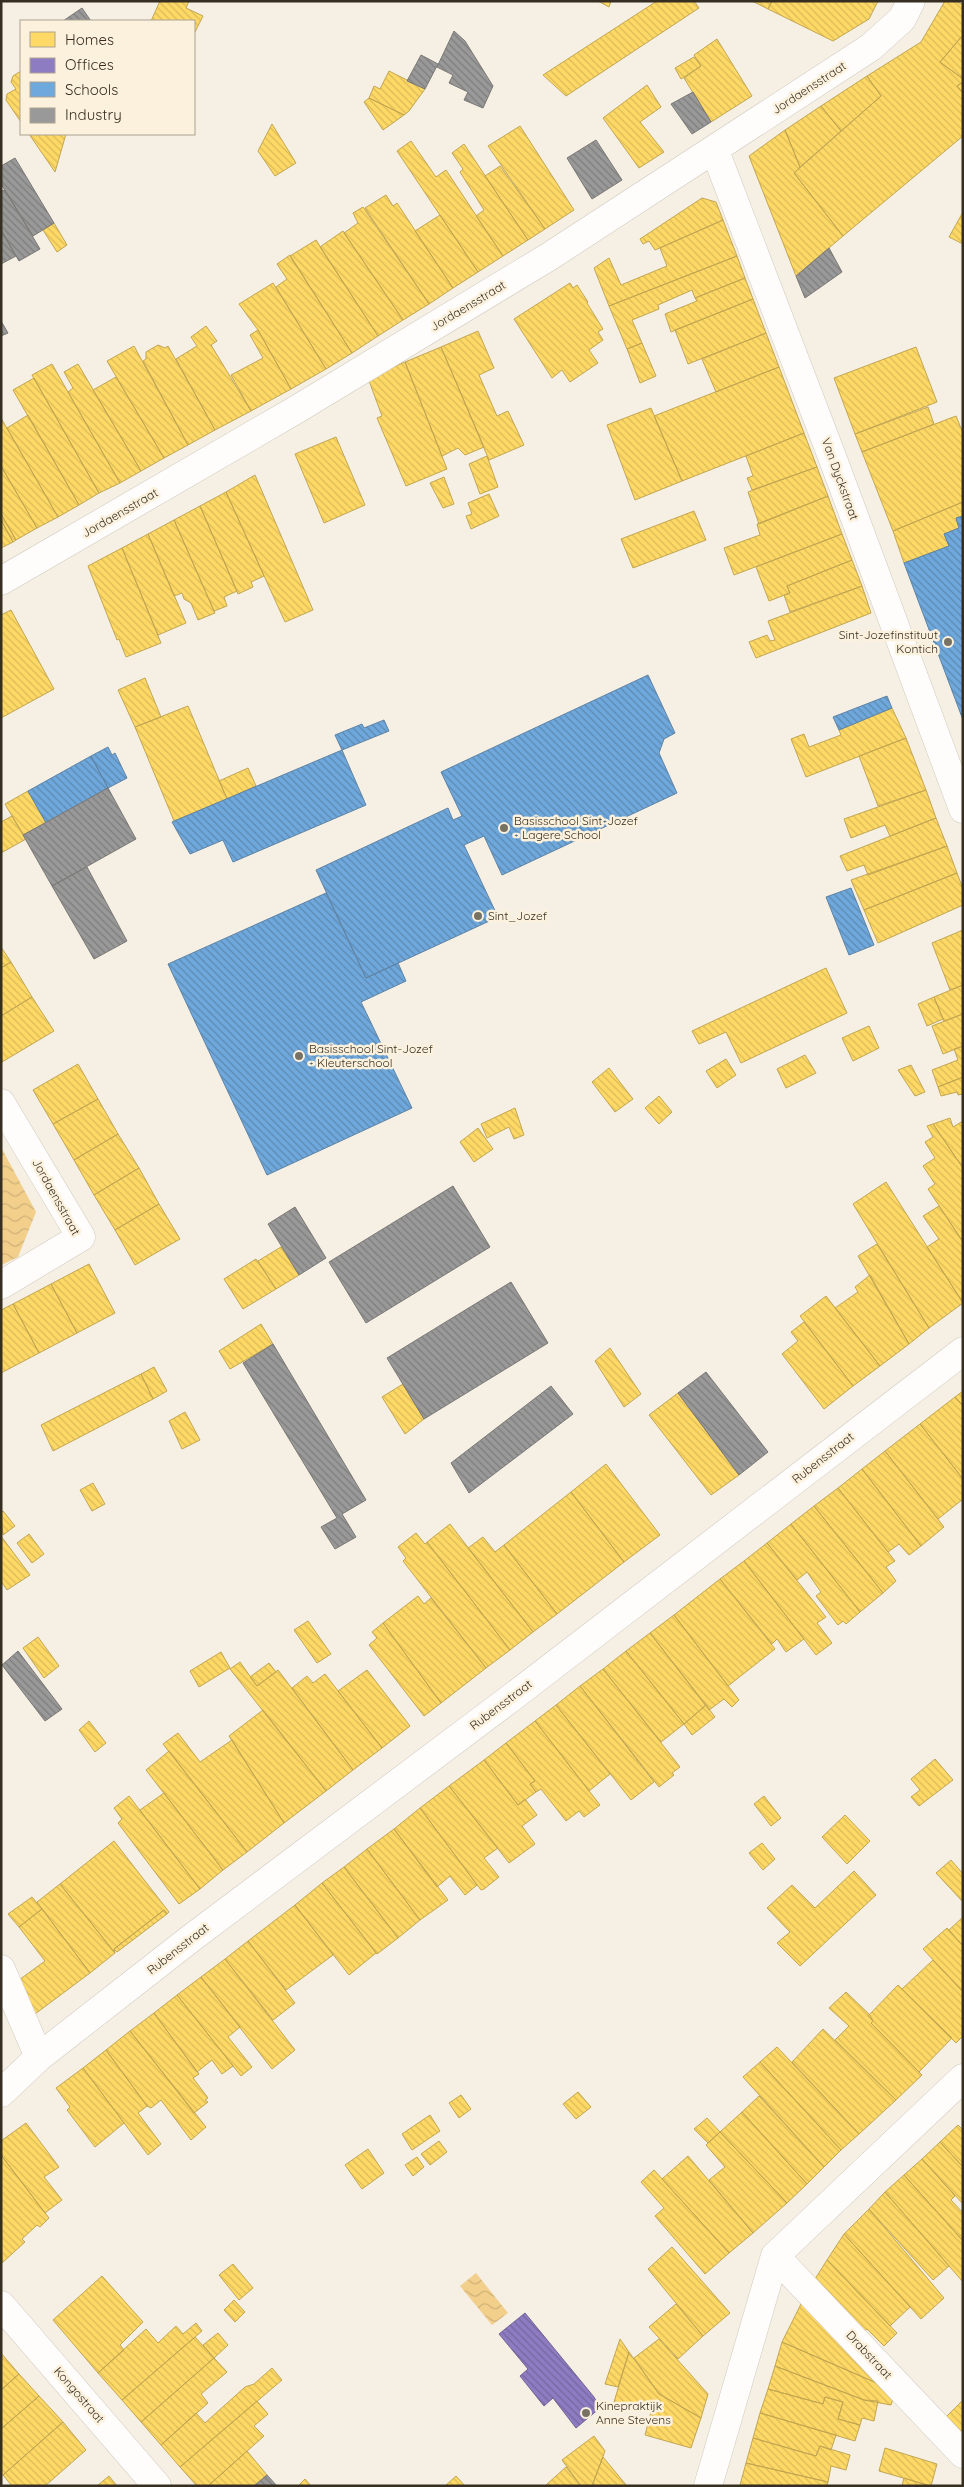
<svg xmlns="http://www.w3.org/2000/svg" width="964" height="2487" font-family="Quicksand,sans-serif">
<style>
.water{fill:url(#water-waves)}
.homes{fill:url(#homes-back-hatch);stroke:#c2a651}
.offices{fill:url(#offices-back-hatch);stroke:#736592}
.schools{fill:url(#schools-back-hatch);stroke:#5e83a4}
.industry{fill:url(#industry-back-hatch);stroke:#7b7975}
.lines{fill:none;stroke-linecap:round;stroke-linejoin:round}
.minor-casing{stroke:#d0c9be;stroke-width:29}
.minor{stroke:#fefdfb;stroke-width:28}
.poi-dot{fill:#787265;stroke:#fcf1dd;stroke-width:2}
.labels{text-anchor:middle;stroke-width:5;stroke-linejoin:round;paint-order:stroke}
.street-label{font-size:12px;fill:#352e21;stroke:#fcf1dd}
.poi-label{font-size:12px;fill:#352e21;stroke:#fcf1dd;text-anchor:start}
</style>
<defs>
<pattern id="water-waves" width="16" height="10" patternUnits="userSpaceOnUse" patternTransform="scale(1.25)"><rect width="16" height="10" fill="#f2cf8b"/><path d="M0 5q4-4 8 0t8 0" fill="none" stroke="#d0b278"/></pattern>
<pattern id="homes-back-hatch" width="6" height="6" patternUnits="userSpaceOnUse" patternTransform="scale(1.25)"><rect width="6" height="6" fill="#ffd966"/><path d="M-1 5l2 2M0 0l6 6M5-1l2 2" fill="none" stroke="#dbbb58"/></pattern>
<pattern id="offices-back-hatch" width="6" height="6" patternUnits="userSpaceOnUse" patternTransform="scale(1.25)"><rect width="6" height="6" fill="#8e7cc3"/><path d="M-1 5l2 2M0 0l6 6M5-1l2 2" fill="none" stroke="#75669e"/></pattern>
<pattern id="schools-back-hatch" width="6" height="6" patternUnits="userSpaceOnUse" patternTransform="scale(1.25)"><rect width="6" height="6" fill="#6fa8dc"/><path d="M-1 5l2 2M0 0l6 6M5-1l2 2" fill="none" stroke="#5c89b2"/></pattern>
<pattern id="industry-back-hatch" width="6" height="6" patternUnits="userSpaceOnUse" patternTransform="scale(1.25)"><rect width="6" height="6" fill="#999"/><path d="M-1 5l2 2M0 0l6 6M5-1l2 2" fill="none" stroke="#7e7d7c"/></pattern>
</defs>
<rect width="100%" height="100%" fill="#f5efe4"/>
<path class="water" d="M1 1147 36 1212 18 1257 1 1265Z
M476 2273 508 2313 492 2325 460 2286Z"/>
<path class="homes" d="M160 1H189L186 8 203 16 194 34V21H151Z
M598 1H611L609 7Z
M657 1H694L699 8 566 96 543 75Z
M752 1H772L768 9Z
M772 1H878L869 19 833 41 768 9Z
M945 1H956L963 5V35L940 62 963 79V82L957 86 963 93V136L843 236 794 173 881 96 867 76 921 42Z
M963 35V79L940 62Z
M717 39 752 96 711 122 684 78 701 66 694 55Z
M694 57 701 66 681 79 675 68Z
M21 71V122L6 100 7 94 16 89 11 82 13 76Z
M389 71 425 89 409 111 404 115 369 98 374 86 380 89Z
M867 76 881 96 841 131 821 106Z
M963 82V93L957 86Z
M647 85 661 107 640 122 664 152 639 168 603 118Z
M369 98 404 115 383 130 364 102Z
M821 106 841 131 800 167 785 130Z
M272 124 296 163 275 176 258 151Z
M520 126 574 210 545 229 488 146Z
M785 130 800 167 794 173 843 236 796 276 749 156Z
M29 134H66L55 172Z
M411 141 436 177 446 170 503 256 478 272 397 151Z
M464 144 528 240 503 256 476 216 484 210 460 172 463 169 452 153Z
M500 166 545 229 528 240 485 176Z
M386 195 393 206 397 203 453 288 429 304 365 208Z
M702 198 716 202 723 220 655 250 649 241 643 244 640 239Z
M363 207 429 304 403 320 344 233 358 223 353 213Z
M963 212V244L949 237Z
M440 215 478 272 453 288 415 231Z
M723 220 737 256 609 306 594 268 609 258 621 285 667 266 660 248Z
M54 223 67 245 57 252 43 230Z
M343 231 403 320 378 336 320 247Z
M316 240 378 336 352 353 290 256Z
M290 255 352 353 326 369 276 287 287 279 277 264Z
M737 256 745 278 695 298 692 290 658 305 659 309 632 320 642 343 627 349 609 306Z
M745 278 753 299 671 332 665 314 697 301 695 298Z
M273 283 326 369 291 389 258 330 239 304Z
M570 283 573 288 577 285 588 302 587 303 603 329 598 332 603 340 589 350 598 363 570 382 562 370 552 378 514 319Z
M753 299 766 333 688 364 675 330Z
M206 326 217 341 211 345 251 411 215 430 176 359 197 346 191 337Z
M258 330 291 389 251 411 231 375 263 358 250 335Z
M478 331 494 368 479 375 497 416 508 411 524 445 489 460 441 347Z
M766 333 779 367 716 392 702 359Z
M642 343 656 376 640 383 627 349Z
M158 345 165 348 168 346 215 430 188 445 143 361 146 359V352Z
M134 346 188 445 164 458 107 361Z
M441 347 484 447 465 455 458 448 442 456 405 362Z
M916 347 937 402 855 434 834 378Z
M405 362 447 469 406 486 377 418 382 416 368 378Z
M52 364 120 483 99 493 32 375Z
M78 364 141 471 120 483 68 392 73 388 64 372Z
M779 367 804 433 682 481 654 416Z
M116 377 164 458 141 471 93 390Z
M34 378 99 493 79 505 13 390Z
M928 407 934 424 862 452 855 434Z
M651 408 682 481 635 500 607 425Z
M28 415 79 505 58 517 7 428Z
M956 416 963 433V502L893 531 862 452Z
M1 418 58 517 37 528 1 466Z
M804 433 817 467 752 490 747 478 753 476 746 456Z
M336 437 365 505 324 523 295 454Z
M487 456 498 487 480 494 469 464Z
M1 466 37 528 16 540 1 514Z
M817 467 828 496 759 524 748 492Z
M255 475 313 610 285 622 226 492Z
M444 477 454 504 443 508 430 483Z
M226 492 264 576 251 582 253 587 238 594 200 506Z
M489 494 499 516 471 529 466 516 472 514 468 503Z
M828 496 842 534 734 575 724 548 760 535 757 524Z
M963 502V516L956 518 959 528 944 534 949 546 904 563 893 531Z
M200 506 237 591 224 597 227 606 214 611 174 520Z
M694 511 706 540 633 568 621 539Z
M1 514 16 540 13 542 1 520Z
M1 520 13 542 1 548Z
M174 520 215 613 198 620 191 603 184 599 182 593 174 596 148 534Z
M148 534 186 623 158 635 122 548Z
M842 534 852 560 787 586 790 593 769 601 756 567Z
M122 548 161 643 126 657 119 639 117 640 88 566Z
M852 560 862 586 790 612 784 595 790 593 787 586Z
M862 586 871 613 756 658 749 642 767 635 770 641 775 640 768 621Z
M11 610 54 689 1 718V615Z
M145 678 161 717 135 727 118 690Z
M188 706 227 799 174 821 135 727Z
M892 708 906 738 806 777 791 739 804 734 809 747 841 735 839 730Z
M906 738 926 790 878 806 859 756Z
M248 768 256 786 227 799 219 781Z
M926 790 936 818 890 836 885 825 851 838 844 819Z
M28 791 46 823 23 835 5 804Z
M12 816 26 839 1 853V822Z
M936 818 947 846 868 875 864 865 847 871 840 856Z
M947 846 957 873 864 910 851 880Z
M957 873 963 889V905L878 943 864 910Z
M963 930V985L950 990 932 943Z
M1 947 11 962 1 968Z
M11 962 32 997 1 1016V968Z
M826 968 847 1013 741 1063 726 1032 699 1044 692 1031Z
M963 985V1014L944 1021 934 997Z
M32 997 54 1031 2 1062 1 1016Z
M934 997 943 1019 927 1026 918 1004Z
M963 1014V1046L943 1054 932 1026Z
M869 1026 879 1048 853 1061 842 1038Z
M963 1046V1077L938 1087 932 1070 958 1060 954 1049Z
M805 1055 816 1073 786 1088 777 1069Z
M726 1059 736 1075 717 1088 706 1071Z
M78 1064 98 1099 53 1124 33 1090Z
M911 1065 925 1092 915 1096 898 1070Z
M609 1068 633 1099 615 1112 592 1082Z
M963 1077V1094L958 1095 957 1092 941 1096 938 1087Z
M659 1096 672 1112 659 1124 645 1108Z
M98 1099 118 1134 74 1160 53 1124Z
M515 1108 524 1135 514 1139 509 1127 487 1138 481 1124Z
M950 1118 953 1127 963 1121V1168L933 1124Z
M933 1124 963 1168V1242L928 1189 935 1184 923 1166 935 1158 925 1142 933 1137 927 1126Z
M478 1128 493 1149 474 1162 460 1142Z
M118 1134 139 1168 94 1195 74 1160Z
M139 1168 159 1204 115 1230 94 1195Z
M886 1182 963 1303 929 1328 853 1204Z
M159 1204 180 1239 135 1265 115 1230Z
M939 1206 963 1242V1303L927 1247 939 1239 923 1216Z
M877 1244 929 1328 909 1344 858 1256Z
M281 1247 299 1275 276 1289 258 1261Z
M256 1259 276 1289 243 1309 224 1279Z
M89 1264 115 1313 77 1333 51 1284Z
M870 1275 909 1344 880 1366 835 1308 858 1292 855 1287Z
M51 1284 77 1333 39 1353 13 1304Z
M826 1296 880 1366 853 1386 800 1316Z
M13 1304 39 1353 1 1373V1310Z
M804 1322 853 1386 824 1409 782 1354 798 1341 791 1332Z
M261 1324 273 1344 230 1369 219 1351Z
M610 1348 641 1394 624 1407 595 1361Z
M154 1367 167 1391 153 1399 141 1374Z
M141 1374 153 1399 53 1451 41 1425Z
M403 1384 424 1419 405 1434 382 1397Z
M963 1391V1406L955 1397Z
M678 1393 739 1475 711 1495 649 1415Z
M955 1397 963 1406V1479L920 1424Z
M185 1412 200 1440 182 1449 169 1421Z
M920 1424 963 1479V1499L938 1519 885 1451Z
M885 1451 944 1527 921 1546 862 1469Z
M606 1464 660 1535 624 1562 571 1492Z
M862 1469 921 1546 909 1555 899 1544 888 1552 838 1488Z
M93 1483 105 1504 92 1511 80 1490Z
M838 1488 895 1561 886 1567 896 1581 883 1593 814 1506Z
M571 1492 624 1562 557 1614 504 1545Z
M814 1506 883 1593 860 1612 791 1524Z
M3 1511 15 1526 3 1535 1 1513Z
M450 1524 533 1632 510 1650 427 1542Z
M791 1524 860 1612 846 1624 843 1621 838 1625 816 1596 821 1592 807 1572 797 1580 767 1543Z
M416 1533 425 1544 427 1542 510 1650 486 1668 403 1561 406 1558 398 1547Z
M29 1534 44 1554 32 1563 17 1543Z
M1 1536 30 1575 7 1590 1 1581Z
M483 1537 495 1552 504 1545 557 1614 533 1632 468 1548Z
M767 1543 826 1617 817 1623 832 1643 816 1655 744 1561Z
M744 1561 804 1639 786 1652 777 1639 772 1644 720 1579Z
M720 1579 775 1649 728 1686 674 1615Z
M418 1596 424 1604 431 1598 486 1668 441 1703 383 1623Z
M674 1615 739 1700 732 1707 724 1699 709 1710 650 1633Z
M308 1621 331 1654 317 1663 294 1630Z
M383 1623 441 1703 424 1716 369 1645 377 1638 372 1632Z
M650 1633 706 1705 684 1724 626 1651Z
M38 1637 59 1666 44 1678 23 1648Z
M626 1651 684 1724 661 1742 603 1669Z
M221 1652 230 1668 199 1687 190 1671Z
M240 1662 257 1686 278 1670 353 1770 326 1791 230 1669Z
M269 1663 276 1672 257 1686 250 1677Z
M603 1669 680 1767 672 1773 674 1775 659 1787 580 1686Z
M367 1670 410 1726 382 1748 338 1691Z
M325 1674 382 1748 353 1770 292 1688 307 1676 313 1683Z
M580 1686 654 1782 631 1800 556 1705Z
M556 1705 610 1774 589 1791 535 1721Z
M706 1705 715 1717 692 1735 684 1724Z
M263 1710 326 1791 284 1823 229 1736Z
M89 1721 106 1743 95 1752 79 1730Z
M535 1721 600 1805 584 1817 579 1811 566 1821 541 1789 536 1792 530 1784 535 1781 506 1743Z
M178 1733 200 1762 232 1740 284 1823 247 1852 163 1744Z
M506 1743 535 1781 530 1784 536 1792 518 1805 484 1760Z
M169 1751 247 1852 223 1870 146 1770Z
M935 1759 953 1780 919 1806 911 1797 920 1790 911 1779Z
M484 1760 518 1805 525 1799 537 1815 522 1826 535 1844 509 1863 449 1786Z
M449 1786 498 1848 484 1858 499 1877 484 1889 481 1890 420 1808Z
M164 1793 223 1870 200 1889 140 1810Z
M129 1796 200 1889 179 1904 118 1823 122 1819 114 1808Z
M764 1796 781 1818 771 1826 754 1804Z
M420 1808 477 1885 465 1895 450 1876 437 1887 394 1829Z
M845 1815 870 1841 847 1864 822 1837Z
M394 1829 448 1900 420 1920 367 1849Z
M114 1841 169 1912 167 1914 164 1910 114 1949 115 1953 60 1884Z
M762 1843 775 1859 763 1870 749 1853Z
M367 1849 420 1920 398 1938 344 1867Z
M951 1860 963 1874V1902L936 1873Z
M344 1867 398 1938 377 1954 322 1883Z
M854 1871 876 1895 800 1966 777 1943 790 1932 767 1908 792 1885 815 1908Z
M322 1883 376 1953 349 1975 295 1905Z
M60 1884 115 1953 90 1973 37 1902Z
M32 1897 42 1909 19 1927 8 1914Z
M295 1905 333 1955 286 1990 248 1941Z
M42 1909 90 1973 35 2014 19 1980 45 1961 19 1927Z
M164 1910 167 1914 117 1952 114 1949Z
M963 1917V1946L949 1930Z
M947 1928 963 1946V1992L923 1949Z
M248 1941 295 2003 273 2020 225 1959Z
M225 1959 295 2050 272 2069 201 1977Z
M933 1960 963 1992V2036L956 2043 902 1989Z
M201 1977 240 2027 228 2037 252 2067 241 2076 177 1995Z
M898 1985 952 2038 919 2072 871 2023 873 2021 868 2016Z
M846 1992 870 2015 873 2021 871 2023 922 2075 896 2100 835 2040 849 2026 829 2008Z
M177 1995 233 2066 222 2074 212 2060 197 2072 154 2013Z
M154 2013 199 2074 193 2078 208 2098 205 2100 208 2102 194 2113 130 2031Z
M823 2029 896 2100 859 2134 792 2062Z
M130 2031 206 2127 191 2140 161 2100 151 2108 147 2106 106 2050Z
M777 2047 859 2134 841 2150 760 2062Z
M106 2050 147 2106 138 2113 161 2144 148 2155 83 2068Z
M760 2062 841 2150 824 2167 743 2077Z
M83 2068 124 2123 95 2147 67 2110 70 2107 56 2088Z
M578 2092 591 2107 576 2119 563 2104Z
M461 2095 471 2109 459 2118 449 2103Z
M759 2096 824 2167 807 2184 742 2112Z
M742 2112 807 2184 787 2203 720 2132Z
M430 2115 440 2131 412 2150 402 2134Z
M707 2118 720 2132 708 2143 694 2129Z
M26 2123 59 2167 44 2177 62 2200 45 2213 1 2155V2141Z
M958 2125 963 2130V2167L940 2142Z
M720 2132 787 2203 753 2233 709 2180 725 2167 706 2145Z
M439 2141 447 2152 430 2165 421 2154Z
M940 2142 963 2167V2204L922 2159Z
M368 2149 384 2173 362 2189 345 2165Z
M1 2155 49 2218 40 2227 37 2225 22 2239 25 2242 2 2263Z
M688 2156 753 2233 729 2253 662 2179Z
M417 2157 424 2167 413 2176 405 2165Z
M922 2159 955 2196 951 2200 963 2213V2241L904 2175Z
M654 2170 729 2253 705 2274 655 2216 664 2208 641 2182Z
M904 2175 963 2241V2282L885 2192Z
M885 2192 949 2266 933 2280 869 2209Z
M869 2209 944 2298 921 2319 844 2234Z
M844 2234 910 2307 890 2326 827 2260Z
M672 2247 730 2313 703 2336 648 2269Z
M827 2260 897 2333 884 2346 867 2329 859 2336 810 2287Z
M233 2264 253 2288 239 2300 219 2275Z
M102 2276 143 2322 120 2345 124 2350 98 2373 53 2320Z
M234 2300 245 2312 235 2322 224 2310Z
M802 2302 895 2391 782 2342Z
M676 2304 703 2336 678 2359 649 2327Z
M196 2323 202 2331 122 2400 98 2373 146 2329 158 2343 176 2326 183 2334Z
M218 2333 228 2345 214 2358 203 2345Z
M195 2337 214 2358 141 2422 122 2400Z
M620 2339 629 2352 618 2387 605 2384Z
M659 2339 708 2394 701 2418 659 2394 634 2358Z
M782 2342 895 2391 891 2405 864 2400 775 2366Z
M629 2352 659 2394 701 2418 691 2448 645 2435 651 2412 614 2402Z
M1 2353 19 2374 1 2390Z
M214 2358 227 2372 201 2394 208 2403 161 2445 141 2422Z
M775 2366 864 2400 878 2401 874 2421 862 2418 860 2425 838 2419 843 2402 825 2397 823 2404 768 2389Z
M272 2368 282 2380 180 2467 161 2445 196 2413 205 2423 245 2387 254 2384Z
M19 2374 39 2396 1 2429V2390Z
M768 2389 823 2404 825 2397 843 2402 838 2419 860 2425 855 2441 760 2413Z
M39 2396 63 2422 3 2475 1 2474V2429Z
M257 2401 268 2414 254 2426 264 2436 208 2486H197L180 2467Z
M962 2401 963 2402V2439L944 2419Z
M760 2413 836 2435 831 2450 820 2446 816 2456 753 2438Z
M63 2422 86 2450 45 2486H12L3 2475Z
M594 2436 605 2451 592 2486H581L562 2460Z
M753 2438 816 2456 820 2446 850 2455 846 2470 831 2466 828 2482 746 2463Z
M885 2448 937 2464 931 2486 879 2471Z
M247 2451 267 2475 254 2486H208Z
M603 2457 627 2486H592Z
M746 2463 828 2482 827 2486 740 2485Z
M566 2467 581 2486H547L546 2485Z
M109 2476 117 2486H97Z
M456 2476 465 2486H445Z
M904 2478 926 2485V2486H902Z
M305 2479 311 2486H298Z"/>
<path class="offices" d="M525 2313 594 2397 600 2408 576 2428 553 2398 544 2406 520 2376 528 2369 499 2334Z"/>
<path class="schools" d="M963 516V720L904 563 949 546 944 534 959 528 956 518Z
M648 675 675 733 664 739 659 753 677 793 502 875 484 836 464 845 498 917 366 978 316 870 448 808 453 820 462 816 441 772Z
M887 696 892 708 839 730 833 717Z
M384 720 389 731 342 750 335 735 362 724 364 728Z
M108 747 112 755 115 753 127 778 108 788 91 756Z
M342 750 366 805 233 862 223 840 190 854 172 822Z
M91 756 108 788 46 823 28 791Z
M851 888 874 945 849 955 826 897Z
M326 893 366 978 398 963 406 981 361 1002 412 1108 267 1175 168 964Z"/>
<path class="industry" d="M82 8 91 21H63Z
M454 31 465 41 493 86 483 108 464 100 468 92 449 83 453 75 437 67Z
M421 55 438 64 425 89 407 81Z
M693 92 711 122 692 134 671 104Z
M596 140 622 180 592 199 567 158Z
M15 158 54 223 33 236 1 184V166Z
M5 190 40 249 19 261 1 230V191Z
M1 230 16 256 1 264Z
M829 248 842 272 805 298 796 276Z
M1 321 8 333 1 336Z
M108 788 136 839 52 886 23 835Z
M87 867 127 941 94 959 52 886Z
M453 1186 490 1247 366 1323 329 1262Z
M295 1207 326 1258 299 1275 268 1224Z
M511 1282 548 1343 424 1419 387 1358Z
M273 1344 366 1500 342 1514 356 1537 335 1549 321 1527 337 1518 243 1363Z
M706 1372 768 1452 739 1475 678 1393Z
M551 1386 573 1414 469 1493 451 1463Z
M18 1651 62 1709 45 1721 2 1665Z
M267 2475 277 2486H254Z"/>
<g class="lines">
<defs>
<path id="minor" d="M715 151 831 454 963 809
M1 581 294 411 550 256 871 47 902 19 911 1
M1 1103 81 1237 1 1285
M1 1969 39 2057
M1 2093 39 2057 194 1936 511 1698 963 1351
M775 2256 963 2454
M1 2305 157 2486
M708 2486 775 2256 963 2078"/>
</defs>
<use href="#minor" class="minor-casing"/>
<use href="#minor" class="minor"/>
</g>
<g class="poi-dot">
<circle cx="948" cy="642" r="5"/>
<circle cx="504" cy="828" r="5"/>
<circle cx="478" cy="916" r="5"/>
<circle cx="299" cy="1056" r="5"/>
<circle cx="586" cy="2413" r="5"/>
</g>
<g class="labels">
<g class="street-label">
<text transform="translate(809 88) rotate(-33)" y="4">Jordaensstraat</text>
<text transform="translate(468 306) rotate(-31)" y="4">Jordaensstraat</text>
<text transform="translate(840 479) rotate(70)" y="4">Van Dyckstraat</text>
<text transform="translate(120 513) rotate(-30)" y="4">Jordaensstraat</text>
<text transform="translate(56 1197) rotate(61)" y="4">Jordaensstraat</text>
<text transform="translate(823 1458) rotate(-38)" y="4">Rubensstraat</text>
<text transform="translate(501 1705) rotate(-37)" y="4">Rubensstraat</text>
<text transform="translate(178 1949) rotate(-38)" y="4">Rubensstraat</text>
<text transform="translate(869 2355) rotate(47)" y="4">Drabstraat</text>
<text transform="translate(79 2395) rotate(49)" y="4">Kongostraat</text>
</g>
<g class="poi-label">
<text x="938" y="639" text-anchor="end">Sint-Jozefinstituut<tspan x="938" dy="14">Kontich</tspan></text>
<text x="514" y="825">Basisschool Sint-Jozef<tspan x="514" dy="14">- Lagere School</tspan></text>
<text x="488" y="920">Sint_Jozef</text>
<text x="309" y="1053">Basisschool Sint-Jozef<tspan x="309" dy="14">- Kleuterschool</tspan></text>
<text x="596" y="2410">Kinepraktijk<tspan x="596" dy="14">Anne Stevens</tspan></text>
</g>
</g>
<rect width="964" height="2487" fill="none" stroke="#352e21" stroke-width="5"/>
<rect x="20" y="20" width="175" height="115" fill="#fcf1dd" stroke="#aca392"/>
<rect x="30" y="32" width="25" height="15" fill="#ffd966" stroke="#aca392"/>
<text x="65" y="45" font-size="15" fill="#352e21">Homes</text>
<rect x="30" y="58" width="25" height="15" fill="#8e7cc3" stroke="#aca392"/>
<text x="65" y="70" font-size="15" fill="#352e21">Offices</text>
<rect x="30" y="82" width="25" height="15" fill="#6fa8dc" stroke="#aca392"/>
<text x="65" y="95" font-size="15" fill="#352e21">Schools</text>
<rect x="30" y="108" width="25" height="15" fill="#999999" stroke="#aca392"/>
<text x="65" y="120" font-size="15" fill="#352e21">Industry</text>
</svg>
